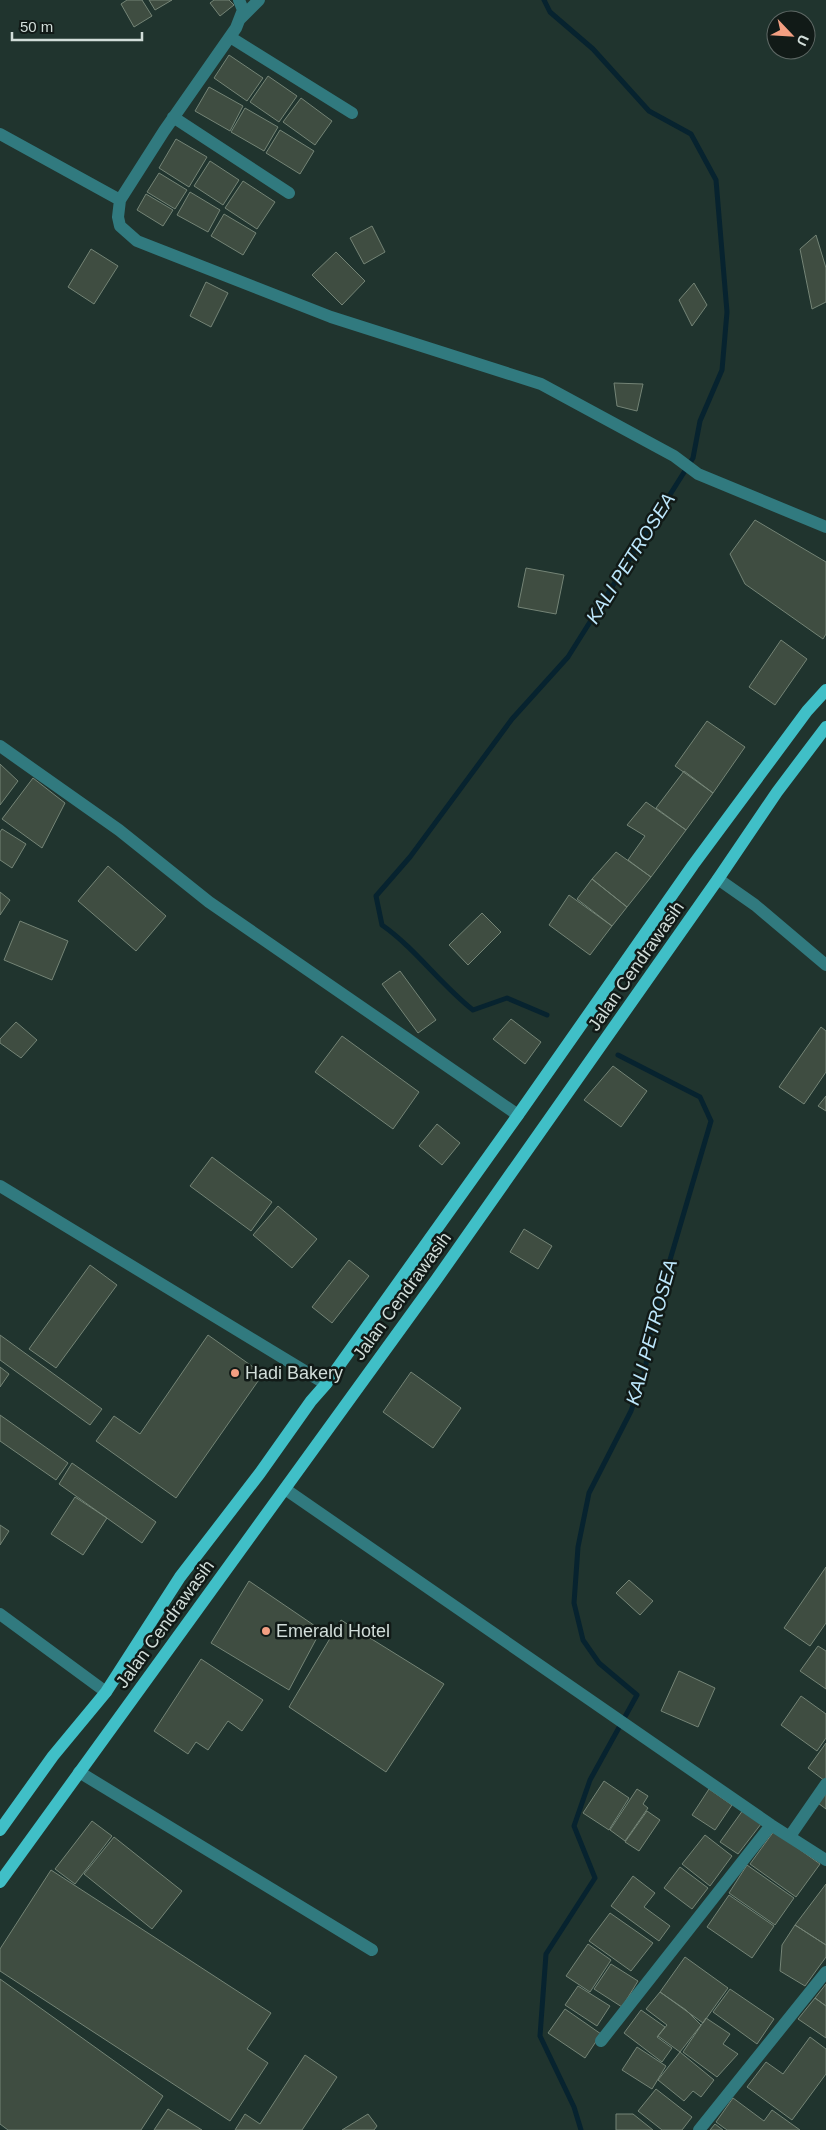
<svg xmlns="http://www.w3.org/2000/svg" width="826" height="2130" font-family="Helvetica,sans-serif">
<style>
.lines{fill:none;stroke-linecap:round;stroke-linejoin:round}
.stream{stroke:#07232f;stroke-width:5}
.building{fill:#3f4d41;stroke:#748476}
.minor{stroke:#317a7f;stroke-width:12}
.major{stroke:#40bfc7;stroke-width:12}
.poi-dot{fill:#f39f82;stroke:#111a17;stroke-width:2}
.labels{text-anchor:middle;stroke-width:5;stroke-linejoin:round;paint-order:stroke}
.street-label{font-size:18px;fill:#d1ddd9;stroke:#111a17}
.poi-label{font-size:18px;fill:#d1ddd9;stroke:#111a17;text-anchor:start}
.water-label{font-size:19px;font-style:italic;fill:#bee8fd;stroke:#111a17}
</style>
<rect width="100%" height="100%" fill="#20342e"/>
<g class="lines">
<path class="stream" d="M544 0 550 12 593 49 649 111 691 134 716 180 727 312 722 370 700 421 693 458 568 657 512 719 410 857 376 896 382 925C416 949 440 984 473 1010L507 998 547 1015
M581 2130 574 2107 540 2036 546 1954 595 1878 574 1826 590 1780 637 1695 599 1663 583 1640 574 1603 578 1547 589 1493 631 1411 645 1371 652 1321 711 1121 700 1097 618 1055"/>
</g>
<path class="building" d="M127 0H142L152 16 134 27 121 4Z
M149 0H172L155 10Z
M214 0H229L234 5 220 16 210 3Z
M229 55 263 78 247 101 214 78Z
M268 76 297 96 279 122 250 102Z
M209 87 243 106 230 131 195 111Z
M301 98 332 121 315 145 283 122Z
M245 108 278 127 264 151 231 132Z
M280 130 314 151 300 174 266 153Z
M176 139 207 157 189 187 159 168Z
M210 161 239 180 223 205 194 186Z
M159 173 187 190 175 209 147 192Z
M243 181 275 202 257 229 225 208Z
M190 192 220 210 208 232 177 215Z
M146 194 173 210 163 226 137 210Z
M224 214 256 233 243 255 211 236Z
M372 226 385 252 364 264 350 238Z
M816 235 826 268V302L812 309 800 249Z
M91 249 118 266 94 304 68 287Z
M336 252 365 281 342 305 312 275Z
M206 282 228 293 211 327 190 316Z
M694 283 707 305 692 326 679 300Z
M614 383 643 384 637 411 617 406Z
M755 520 826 562V634L823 639 745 584 730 554Z
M526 568 564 575 556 614 518 607Z
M781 640 807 659 775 705 749 687Z
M707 721 745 747 713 793 675 766Z
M0 764 18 781 0 805Z
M684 771 713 793 686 830 656 808Z
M33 778 65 803 42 848 2 819Z
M646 802 686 830 651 877 628 860 645 836 627 825Z
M2 829 26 844 12 868 0 860V832Z
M616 852 651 877 627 907 592 879Z
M108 866 166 916 136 951 78 901Z
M592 879 627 907 612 926 577 899Z
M0 892 10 900 0 915Z
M569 895 612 926 590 955 549 925Z
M482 913 501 932 468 965 449 945Z
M20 921 68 941 52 980 4 960Z
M400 971 436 1020 418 1033 382 984Z
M511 1019 541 1042 525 1064 493 1039Z
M16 1022 37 1040 21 1058 0 1043V1039Z
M821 1027 826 1031V1072L804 1104 779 1087Z
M342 1036 419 1092 393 1129 315 1072Z
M613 1066 647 1091 621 1127 584 1100Z
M826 1096V1111L818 1106Z
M437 1124 460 1143 442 1165 419 1146Z
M212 1157 272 1202 251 1231 190 1186Z
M278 1206 317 1239 292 1268 253 1235Z
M524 1229 552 1246 538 1269 510 1252Z
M349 1260 369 1276 332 1323 312 1307Z
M90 1265 117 1285 56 1368 29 1349Z
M0 1335 102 1409 90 1425 0 1360Z
M208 1335 263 1374 176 1498 96 1441 114 1416 140 1434Z
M0 1367 9 1374 0 1387Z
M411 1372 461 1408 433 1448 383 1412Z
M0 1415 68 1463 56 1480 0 1441Z
M72 1463 156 1522 142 1543 59 1484Z
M75 1497 107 1518 83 1555 51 1534Z
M0 1525 9 1531 0 1545Z
M826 1567V1623L810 1646 784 1628Z
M629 1580 653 1601 640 1615 616 1593Z
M249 1581 321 1630 289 1690 211 1643Z
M341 1620 444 1684 386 1772 289 1707Z
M818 1646 826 1651V1689L800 1671Z
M201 1659 263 1700 242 1731 228 1721 208 1750 196 1742 188 1754 154 1731Z
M679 1671 715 1688 698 1727 661 1711Z
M801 1696 826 1714V1738L817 1751 781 1725Z
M826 1743V1779L825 1781 808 1768Z
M604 1781 629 1798 609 1830 583 1813Z
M637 1789 648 1796 643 1804 648 1808 625 1841 610 1830Z
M709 1789 732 1805 715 1830 692 1815Z
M826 1792V1809L818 1803Z
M743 1810 761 1824 738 1854 720 1842Z
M647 1811 660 1820 639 1851 625 1842Z
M92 1821 112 1836 75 1884 55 1869Z
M774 1831 820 1864 796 1897 750 1864Z
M705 1835 732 1856 710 1886 682 1864Z
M114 1837 182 1891 152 1929 84 1874Z
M747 1865 794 1898 775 1925 729 1893Z
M680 1867 708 1888 692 1909 664 1888Z
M51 1870 271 2013 247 2049 268 2063 230 2121 0 1971V1949Z
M633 1876 655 1893 644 1907 670 1926 659 1941 611 1906Z
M826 1884V1945L795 1925Z
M729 1895 774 1926 752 1958 707 1927Z
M610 1913 653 1943 631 1971 589 1941Z
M795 1925 826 1945V1957L805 1986 780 1971 782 1945Z
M588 1944 611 1960 590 1992 566 1976Z
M685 1957 728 1988 703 2023 660 1992Z
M611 1964 638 1981 622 2007 594 1989Z
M0 1979 163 2096 141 2130H8L0 2124Z
M826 1984V2006L815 1998Z
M578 1986 610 2006 597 2026 565 2005Z
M730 1989 774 2019 757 2044 713 2012Z
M660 1992 686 2010 701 2025 680 2052 658 2036 667 2025 646 2009Z
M815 1998 826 2006V2038L798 2019Z
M565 2009 601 2034 585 2058 548 2033Z
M641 2010 665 2027 657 2037 672 2048 662 2062 624 2033Z
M706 2018 730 2034 723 2044 738 2054 717 2077 683 2052Z
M810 2037 826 2049V2074L792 2120 747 2087 766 2062 783 2074Z
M637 2047 666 2066 652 2089 622 2070Z
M680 2052 714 2080 701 2097 693 2091 684 2101 658 2080Z
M305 2055 337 2077 302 2130H235L245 2114 260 2124Z
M656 2089 692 2117 682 2130H662L638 2111Z
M733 2098 764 2121 772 2110 800 2130H727L716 2122Z
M168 2109 202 2130H154Z
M368 2114 377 2126 374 2130H342Z
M616 2114H633L653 2130H616Z
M715 2124 723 2130H710Z"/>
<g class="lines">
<path class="minor" d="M239 0 243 10 236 28 164 131 120 200 118 217 120 226 137 241 331 317 541 384 674 456 698 474 826 527
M240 19 259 0
M230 37 352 113
M173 117 289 193
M0 134 120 200
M0 746 119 830 209 902 518 1115
M718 879 755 905 826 965
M0 1186 326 1384
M285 1489 771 1825 826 1860
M0 1614 106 1692
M79 1772 372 1950
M790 1836 826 1784
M601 2041 771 1825
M699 2130 826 1972"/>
<path class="major" d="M0 1830 53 1756 106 1692 180 1577 260 1473 311 1401 326 1384 518 1115 693 865 807 711 826 690
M0 1882 436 1280 718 879 777 792 826 727"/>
</g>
<g class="poi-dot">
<circle cx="235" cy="1373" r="5"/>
<circle cx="266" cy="1631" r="5"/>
</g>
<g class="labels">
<g class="street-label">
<text transform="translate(636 966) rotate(-55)" y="6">Jalan Cendrawasih</text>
<text transform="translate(402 1296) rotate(-54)" y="6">Jalan Cendrawasih</text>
<text transform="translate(165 1624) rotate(-54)" y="6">Jalan Cendrawasih</text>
</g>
<g class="poi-label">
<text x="245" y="1379">Hadi Bakery</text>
<text x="276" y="1637">Emerald Hotel</text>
</g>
<g class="water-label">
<text transform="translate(630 558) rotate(-58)" y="7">KALI PETROSEA</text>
<text transform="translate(651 1332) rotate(-75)" y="7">KALI PETROSEA</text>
</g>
</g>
<g transform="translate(791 35) rotate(115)"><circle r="24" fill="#111a17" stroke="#5e6865"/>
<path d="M0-4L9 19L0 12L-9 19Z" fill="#f39f82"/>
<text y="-8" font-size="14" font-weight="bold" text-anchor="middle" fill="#d1ddd9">U</text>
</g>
<path d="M12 32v8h130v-8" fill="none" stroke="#d1ddd9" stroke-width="2.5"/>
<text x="20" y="32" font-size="15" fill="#d1ddd9" stroke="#111a17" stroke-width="4" paint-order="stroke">50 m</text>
</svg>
